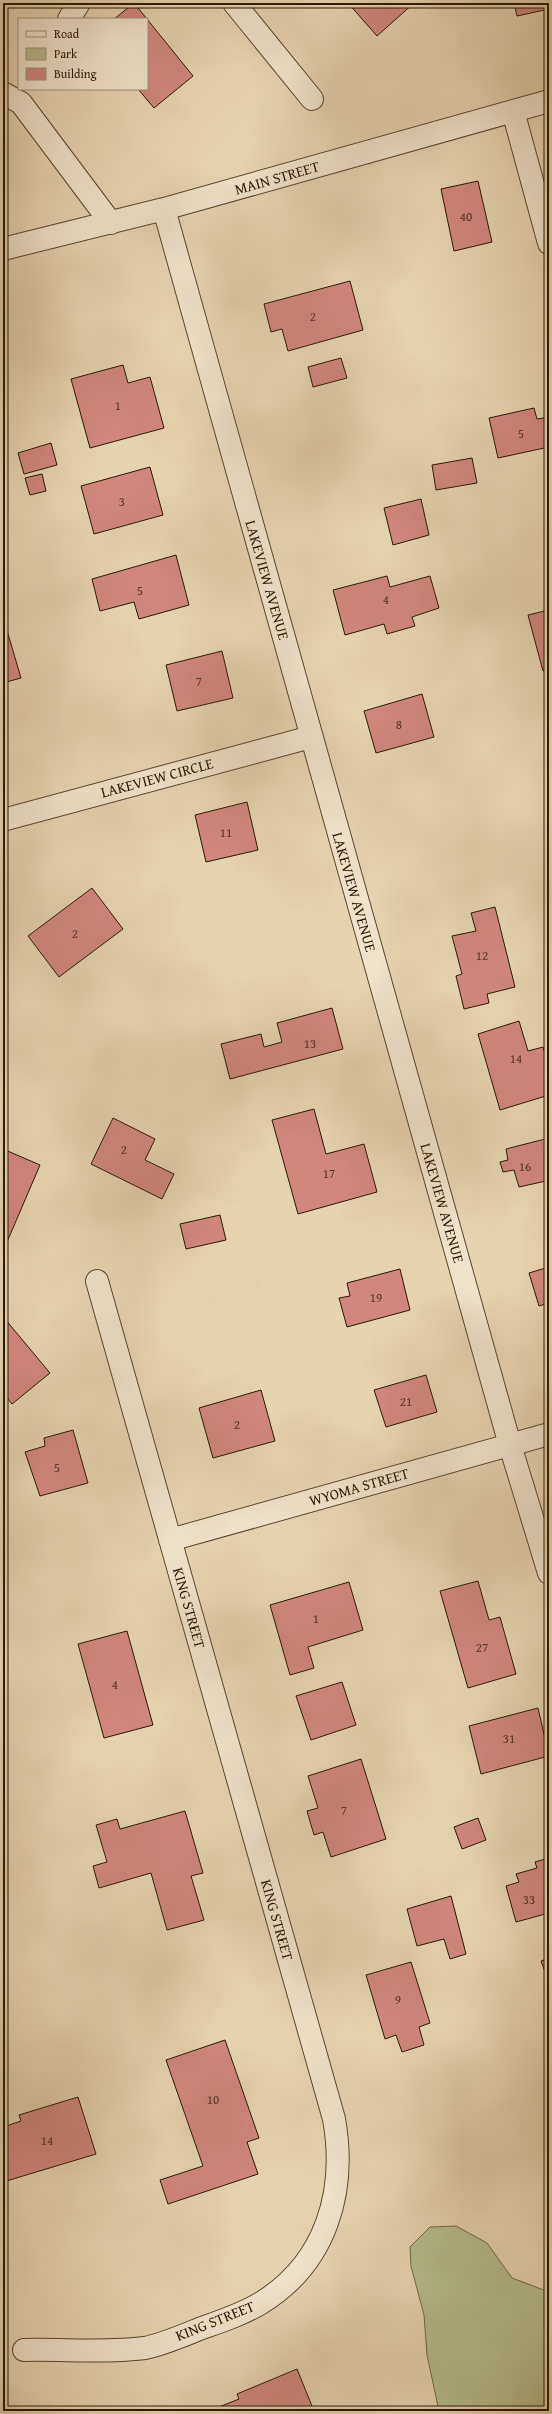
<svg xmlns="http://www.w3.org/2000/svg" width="552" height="2414" font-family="'Gentium Book Plus',serif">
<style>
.green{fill:#b5bd8b;stroke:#6f6a46}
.building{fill:#d1877d;stroke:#291801}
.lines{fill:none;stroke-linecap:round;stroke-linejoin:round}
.minor-casing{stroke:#58472c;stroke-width:24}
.minor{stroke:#efe3cb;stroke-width:22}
.labels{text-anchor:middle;stroke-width:3;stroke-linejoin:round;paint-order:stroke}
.number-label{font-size:13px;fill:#533420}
.street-label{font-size:15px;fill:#291801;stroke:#efe3cb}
</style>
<rect width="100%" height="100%" fill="#e6d4af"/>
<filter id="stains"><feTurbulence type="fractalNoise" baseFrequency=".005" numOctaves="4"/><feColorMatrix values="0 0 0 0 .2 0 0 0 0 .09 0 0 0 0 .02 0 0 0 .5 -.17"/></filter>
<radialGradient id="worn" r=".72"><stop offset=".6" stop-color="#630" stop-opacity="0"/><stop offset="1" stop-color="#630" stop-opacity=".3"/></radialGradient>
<path class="green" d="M456 2226 487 2243 512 2278 549 2292V2411H439L427 2355 424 2315 411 2266 410 2247 430 2227Z"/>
<path class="building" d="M134 3 147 19H114Z
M348 3H414L377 36Z
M514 3H549V9L517 16Z
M147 19 193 76 154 108 138 89H147Z
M478 181 492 242 454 251 441 189Z
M350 281 363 330 288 351 282 329 271 332 264 304Z
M341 358 347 378 313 387 308 367Z
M123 365 128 383 150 377 164 428 90 448 71 379Z
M534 408 537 419 549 417V447L498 458 489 418Z
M51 443 57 465 24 474 18 453Z
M472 458 477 483 436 490 432 465Z
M150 467 163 515 94 534 81 486Z
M42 474 46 491 30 495 25 478Z
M421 499 429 535 393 545 384 508Z
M176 555 189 605 139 619 134 602 100 611 92 579Z
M387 576 390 587 430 576 439 608 412 617 415 626 387 634 384 624 345 635 333 590Z
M549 610V669L543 671 528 615Z
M6 627 21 678 3 683V628Z
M222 651 233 698 177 711 166 665Z
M422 694 434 737 376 753 364 711Z
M247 802 258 850 206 862 195 815Z
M92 888 123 929 59 977 28 936Z
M495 907 515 987 487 994 489 1003 464 1009 456 976 462 974 452 936 476 931 471 913Z
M332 1008 343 1049 230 1079 221 1044 261 1034 264 1047 282 1042 277 1023Z
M519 1021 528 1051 543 1047 549 1066V1095L500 1110 478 1034Z
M314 1109 326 1154 364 1144 377 1192 298 1214 272 1120Z
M113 1118 155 1139 145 1160 174 1174 162 1199 91 1164Z
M549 1138V1193L546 1181 519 1187 514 1170 503 1172 500 1162 508 1160 506 1149Z
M3 1149 40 1165 7 1242 3 1241Z
M220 1215 226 1240 186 1249 180 1224Z
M549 1267V1303L539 1306 529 1273Z
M400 1269 410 1310 347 1327 339 1298 350 1296 347 1283Z
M5 1319 50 1373 12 1404 3 1393V1321Z
M426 1375 437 1412 386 1427 374 1390Z
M261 1390 275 1441 213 1458 199 1408Z
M73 1430 88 1483 40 1496 25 1452 45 1446 44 1438Z
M478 1581 489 1620 500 1617 516 1674 468 1688 440 1591Z
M349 1582 363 1630 308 1647 314 1668 290 1675 270 1605Z
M127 1631 153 1725 104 1738 78 1644Z
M342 1682 356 1725 311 1740 296 1696Z
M538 1708 549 1756 481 1774 469 1726Z
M361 1759 386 1839 331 1857 323 1832 314 1835 307 1811 318 1808 308 1776Z
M185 1811 203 1873 191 1876 204 1920 167 1930 151 1873 99 1888 93 1866 107 1862 96 1825 117 1819 120 1829Z
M478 1818 486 1840 462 1849 454 1827Z
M549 1858V1913L516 1922 506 1886 519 1882 516 1874 537 1868 535 1862Z
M451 1896 466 1954 450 1959 444 1939 417 1946 407 1909Z
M549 1958V1979L548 1980 541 1961Z
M411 1962 430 2023 419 2027 424 2045 402 2052 396 2035 385 2039 366 1975Z
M225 2040 259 2138 247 2142 258 2174 168 2204 160 2180 203 2166 166 2060Z
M78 2097 96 2154 3 2182V2127L21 2121 19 2115Z
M297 2369 314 2411H209L239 2399 237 2394Z"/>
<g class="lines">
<defs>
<path id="minor" d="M234 3 312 99
M69 19 79 3
M3 93 21 103 111 223
M513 111 549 243
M164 209 510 1445 549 1573
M3 249 164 209 549 101
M3 820 311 737
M170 1540 549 1434
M24 2350C63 2349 107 2353 145 2348 164 2344 184 2335 202 2328 222 2321 243 2314 261 2303 326 2263 347 2192 334 2119L97 1281"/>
</defs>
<use href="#minor" class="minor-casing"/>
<use href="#minor" class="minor"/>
</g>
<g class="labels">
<g class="number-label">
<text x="466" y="221">40</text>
<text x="313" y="321">2</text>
<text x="118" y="410">1</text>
<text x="521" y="438">5</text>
<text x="122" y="506">3</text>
<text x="140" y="595">5</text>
<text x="386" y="604">4</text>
<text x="199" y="686">7</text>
<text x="399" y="729">8</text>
<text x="226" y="837">11</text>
<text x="75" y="938">2</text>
<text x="482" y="960">12</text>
<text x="310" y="1048">13</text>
<text x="516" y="1063">14</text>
<text x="124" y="1154">2</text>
<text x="525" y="1171">16</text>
<text x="329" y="1178">17</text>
<text x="376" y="1302">19</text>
<text x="406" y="1406">21</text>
<text x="237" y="1429">2</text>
<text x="57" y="1472">5</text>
<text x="316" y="1623">1</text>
<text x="482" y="1652">27</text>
<text x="115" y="1689">4</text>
<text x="509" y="1743">31</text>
<text x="344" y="1815">7</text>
<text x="529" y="1904">33</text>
<text x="398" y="2004">9</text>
<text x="213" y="2104">10</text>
<text x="47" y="2145">14</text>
</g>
<g class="street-label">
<text transform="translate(277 178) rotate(-16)" y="5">MAIN STREET</text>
<text transform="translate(267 580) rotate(74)" y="5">LAKEVIEW AVENUE</text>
<text transform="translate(157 778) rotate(-15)" y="5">LAKEVIEW CIRCLE</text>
<text transform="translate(354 892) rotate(74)" y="5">LAKEVIEW AVENUE</text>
<text transform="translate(442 1203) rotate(74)" y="5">LAKEVIEW AVENUE</text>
<text transform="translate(359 1487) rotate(-16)" y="5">WYOMA STREET</text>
<text transform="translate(189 1608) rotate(74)" y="5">KING STREET</text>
<text transform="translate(277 1920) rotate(74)" y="5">KING STREET</text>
<text transform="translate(215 2321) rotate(-22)" y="5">KING STREET</text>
</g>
</g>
<rect width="552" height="2414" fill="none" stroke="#e6d4af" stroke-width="16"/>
<rect x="4" y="4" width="544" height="2406" fill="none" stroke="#291801" stroke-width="2"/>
<rect x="8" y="8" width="536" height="2398" fill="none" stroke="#291801"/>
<rect x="18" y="18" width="130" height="72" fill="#efe3cb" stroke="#a0927a"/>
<rect x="26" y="31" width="20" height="6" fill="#efe3cb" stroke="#a0927a"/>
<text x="54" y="38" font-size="12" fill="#291801">Road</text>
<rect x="26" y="48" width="20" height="12" fill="#b5bd8b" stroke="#a0927a"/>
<text x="54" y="58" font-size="12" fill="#291801">Park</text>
<rect x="26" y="68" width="20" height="12" fill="#d1877d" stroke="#a0927a"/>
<text x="54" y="78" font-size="12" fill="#291801">Building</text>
<rect width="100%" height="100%" filter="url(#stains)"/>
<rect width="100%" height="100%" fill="url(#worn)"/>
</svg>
